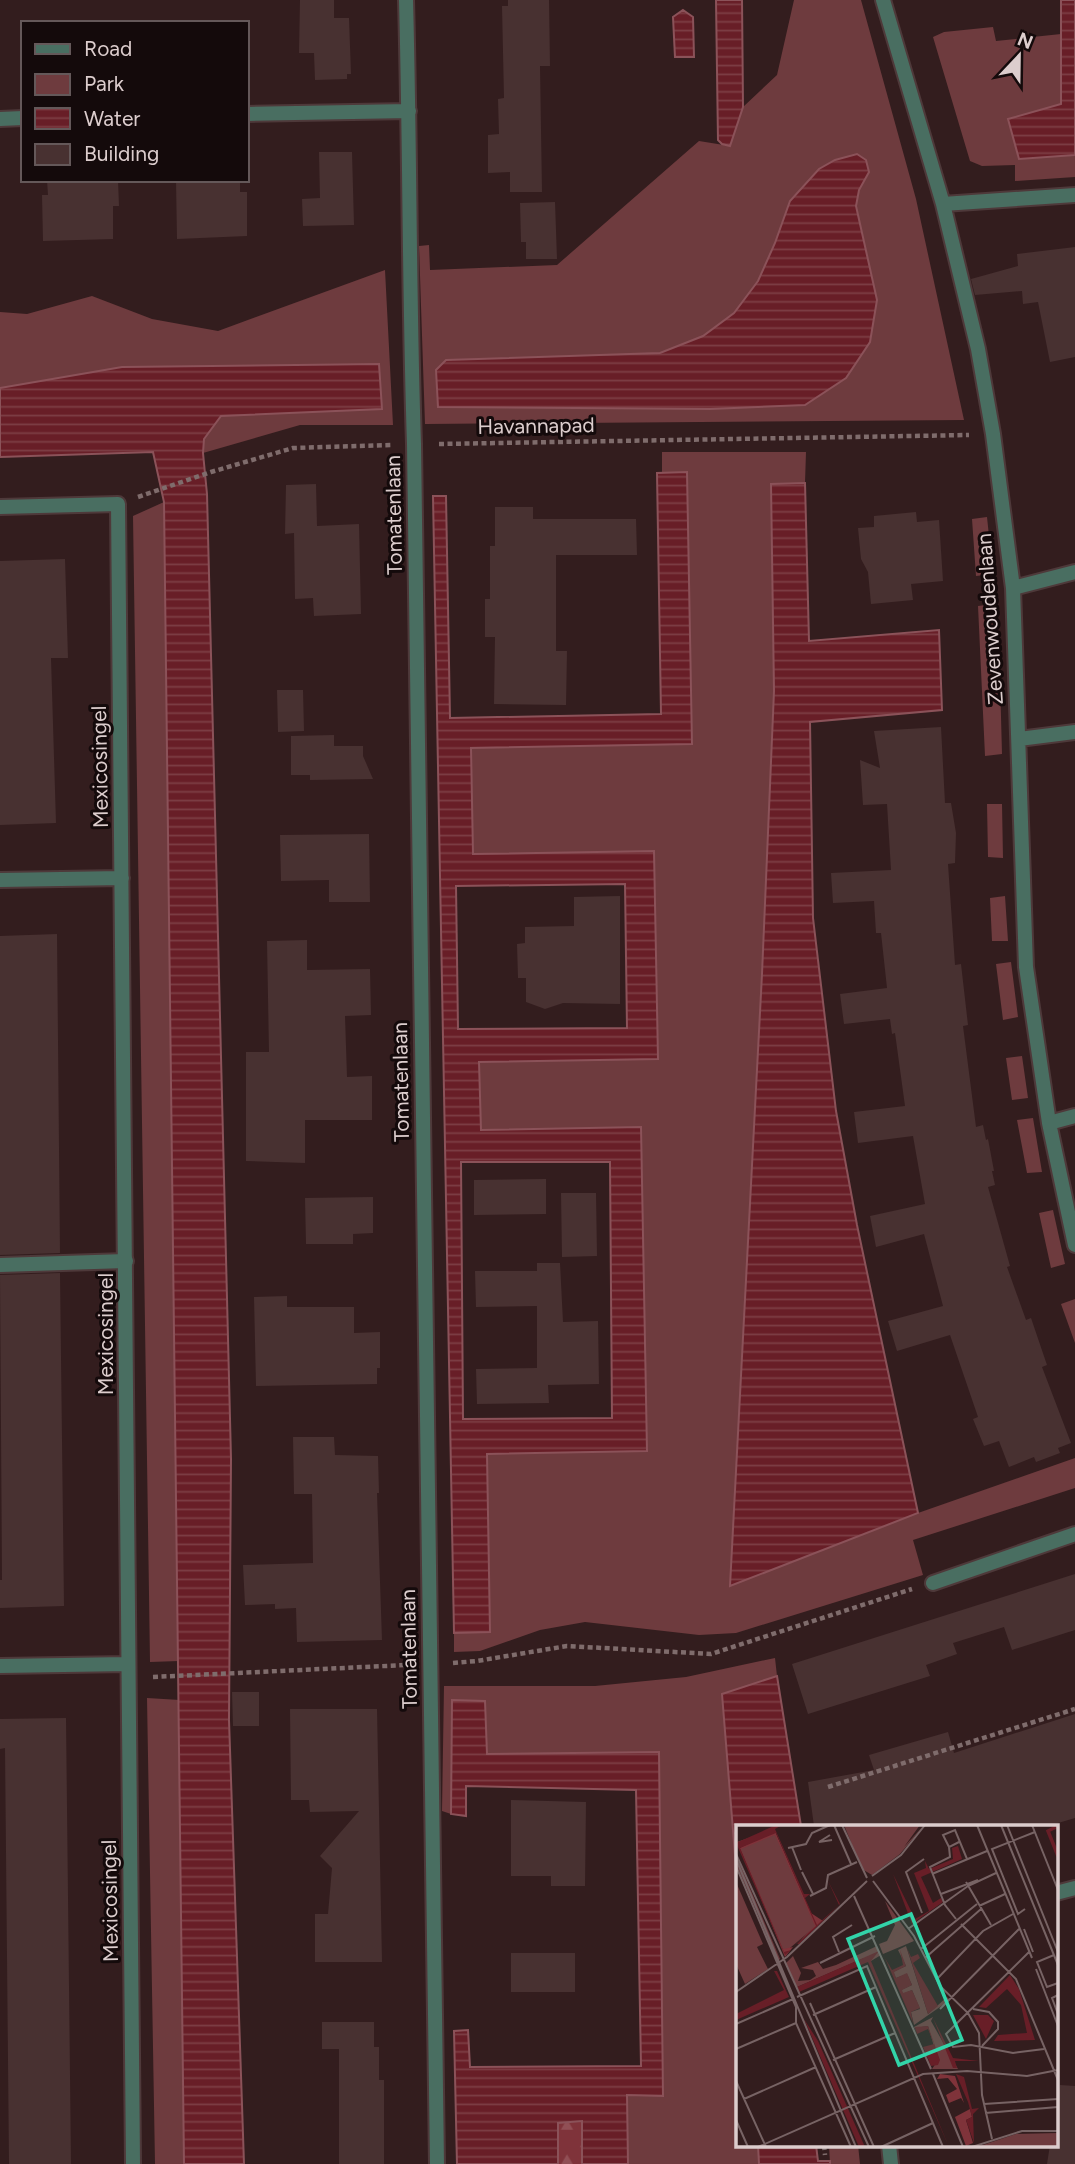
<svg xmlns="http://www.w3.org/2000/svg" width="1075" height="2164" font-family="Figtree,sans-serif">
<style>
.green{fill:#6e3b3e;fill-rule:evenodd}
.forest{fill:url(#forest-firs)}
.water{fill:url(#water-rules);stroke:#8b5259;stroke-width:2;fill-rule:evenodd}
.building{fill:#483131}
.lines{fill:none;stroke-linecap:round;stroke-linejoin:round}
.pedestrian-casing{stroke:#4e393a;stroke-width:18}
.minor-casing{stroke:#4e393a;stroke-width:18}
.path{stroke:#7f6c6c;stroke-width:4.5;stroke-dasharray:5 3.5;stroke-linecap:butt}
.pedestrian{stroke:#496e61;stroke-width:14}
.minor{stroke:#496e61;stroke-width:14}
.labels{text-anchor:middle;stroke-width:6;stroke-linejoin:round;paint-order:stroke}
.street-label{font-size:21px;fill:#dccdcd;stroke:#140a0b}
.inset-river{fill:none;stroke:#681e27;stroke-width:3.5}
.inset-road{fill:none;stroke:#776364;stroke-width:2}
.view{fill:#32d4a9;fill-opacity:0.15;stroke:#32d4a9;stroke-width:3.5}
.inset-edge{fill:none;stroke:#dccdcd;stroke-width:3.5}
</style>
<defs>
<pattern id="forest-firs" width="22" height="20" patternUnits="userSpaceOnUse" patternTransform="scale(1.75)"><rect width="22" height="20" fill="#7f333a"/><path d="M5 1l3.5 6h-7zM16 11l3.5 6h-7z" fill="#914f55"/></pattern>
<pattern id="water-rules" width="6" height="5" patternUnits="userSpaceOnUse" patternTransform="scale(1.75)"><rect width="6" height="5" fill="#681e27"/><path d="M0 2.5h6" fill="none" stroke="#7d3e45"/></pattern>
</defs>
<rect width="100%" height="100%" fill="#331d1e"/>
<path class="green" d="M794 0H861L916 199 964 420 425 424 419 246 429 245 430 270 557 265 699 141 730 146 743 107 777 75ZM869 172 859 190 856 206 877 300 710 409 438 407 446 360 660 353 703 336 734 314 758 281 775 243Z
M993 27 996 41 1061 34V105L1009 119 1019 159 1075 155V177L1015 181V165L982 166 970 161 933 37 944 32Z
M385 270 393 425H300L203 453 204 438 220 416 382 409 379 365 122 367 0 388V312L27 314 92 296 152 319 218 331Z
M662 452H806L805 483 771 484 774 691 762 974 730 1585 918 1513 1075 1458V1488L913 1540 923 1575 736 1633 699 1635 585 1622 540 1630 480 1651 454 1652V1633L490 1631 486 1454 647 1451 641 1127 480 1130 479 1062 658 1059 654 851 473 854 471 747 692 744 687 473H662Z
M164 502 179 1661 150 1662 133 516Z
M987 517 993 574 976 576 972 519Z
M994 604 1000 679 1002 754 985 756 978 606Z
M987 804H1002L1003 858 988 857Z
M1005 896 1008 941H992L990 898Z
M1011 962 1018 1017 1003 1020 996 964Z
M1022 1056 1028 1098 1012 1100 1006 1058Z
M1033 1118 1042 1172 1027 1173 1017 1120Z
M1053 1210 1065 1264 1051 1268 1039 1213Z
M1075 1299V1343L1061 1304Z
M775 1658 777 1676 722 1694 737 1880V2145H758L759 2164H628L627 2095 663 2096 659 1753H483L452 1701 451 1814 442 1811 444 1686H595L686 1677Z
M147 1698 180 1700 184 2164H155Z
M829 2145H858L860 2164H830Z"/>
<path class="forest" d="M582 2121V2164H558V2123Z"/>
<path class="water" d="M716 0H742L743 107 730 146 722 144 718 140Z
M1061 0H1075V155L1019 159 1008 119 1061 104Z
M683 10 693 17 694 57H675L673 17Z
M857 154 866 160 869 172 859 190 856 206 877 300 870 342 846 378 805 405 710 409 438 407 436 370 446 360 660 353 703 336 734 313 758 281 775 243 790 201 819 169 835 160Z
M379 364 382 409 221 416 204 439 203 453 207 494 231 1459 229 1720 244 2164H184L164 502 153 452 0 457V388L122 367Z
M687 472 692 744 471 748 473 854 654 851 658 1059 479 1062 481 1130 641 1127 647 1451 487 1454 490 1632 454 1633 433 496H446L450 718 661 714 657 473ZM625 884 627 1028 458 1029 456 886ZM461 1162H610L612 1418 463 1419Z
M805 483 809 641 939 630 942 710 810 722 813 918 836 1111 857 1225 918 1513 730 1586 762 974 774 691 771 484Z
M777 1676 801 1826H737V1880L722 1694Z
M452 1700 485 1701 487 1754 659 1752 663 2096 627 2095 628 2164H582V2121L558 2123V2164H457L454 2031 468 2030 470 2067 641 2066 636 1790 466 1786V1816L451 1814Z
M758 2145H816L818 2161H830V2164H759Z"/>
<path class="building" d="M300 0H334V18H349L351 74H347V79L315 80 314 53H299Z
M508 0H549L550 66H540L542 192H510V172L488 173V135L499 134 498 99 504 98 502 6H508Z
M319 152H352L354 225 303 226 302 199 320 198Z
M47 180H118L119 206H113V239L43 241 42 195H48Z
M176 180H240V192H247V236L177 239Z
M555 202 557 259H526V242H521L520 203Z
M1075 247V357L1050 362 1038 302 1023 304 1022 291 975 295 971 279 1018 266 1017 254Z
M316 484 317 526 359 524 361 614 314 616 313 598 295 599 294 533 285 534 286 485Z
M495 507H533V519H636L637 555H556V651H567L566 705 494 704 495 637H485V599H490V546H495Z
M916 512 917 522 939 520 943 581 911 584 913 600 871 604 868 572 861 559 858 528 874 527V516Z
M65 559 68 658H51L56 823 0 825V561Z
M277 690H303L304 731 278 732Z
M941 727 945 803H951L956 833 955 863 948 864 955 965 961 964 968 1025 963 1026 976 1127 983 1125 986 1140 988 1139 994 1171H992L995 1185 988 1187 1010 1266 1007 1267 1026 1320 1031 1318 1047 1365 1042 1367 1071 1443 1058 1448 1060 1453 1036 1462 1034 1457 1009 1467 999 1441 984 1446 973 1419 978 1417 950 1335 897 1351 888 1321 943 1306 924 1234 876 1247 870 1216 925 1204 913 1136 858 1143 854 1112 905 1106 895 1033 892 1034 890 1019 844 1024 840 994 887 988 881 933H876L874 901 833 903 831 873 891 870 887 804 863 805 860 760 880 768 874 731Z
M334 735V746H363V756L373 779 310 780V775H291V736Z
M369 834 370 902H329V880L281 881 280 835Z
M620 896V1004L563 1003 545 1009 526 1002V978H518L517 944 525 943V927L574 926V897Z
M57 934 60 1253 0 1255V936Z
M307 940V970L370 969 371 1015 345 1016 347 1077 372 1076V1120H305V1163L246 1161V1052H269L267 941Z
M546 1179V1214L474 1215V1180Z
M561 1193H596L597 1256 562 1257Z
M373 1197V1233L353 1234V1244H306L305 1198Z
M537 1263H560L563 1322 598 1321 599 1384 548 1385 549 1403 477 1404 476 1369 537 1368V1306L476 1307 475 1271H537Z
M60 1273 64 1606 0 1608V1580H2L0 1275Z
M287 1296V1307H354V1333L380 1332V1368H377V1384L256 1386 254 1297Z
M293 1437H334L335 1455 378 1456 379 1493H377L382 1640 297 1642 296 1608 275 1609V1604L245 1605 243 1565 313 1563 312 1494H294Z
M1075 1574V1630L1012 1650 1004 1627 953 1643 957 1654 926 1665 930 1676 808 1714 792 1664Z
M232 1692H259V1726H233Z
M290 1709H377L382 1962H315V1914H328L332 1868 320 1856 359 1811 310 1812 309 1800H291Z
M1075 1714V1818L1048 1826H814L808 1782 874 1770 869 1755 948 1732 954 1753Z
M66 1718 71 2164H9L5 1748 0 1749V1719Z
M511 1800 586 1802 585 1886H551V1876H511Z
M511 1953H575V1992H511Z
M322 2022H374V2047H379V2080H384V2164H339V2049H322Z
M1060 2085 1075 2086V2164H1047L1050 2145H1056V2111Z"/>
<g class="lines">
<defs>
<path id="pedestrian" d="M0 1265 126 1261"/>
<path id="minor" d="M406 0C410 148 409 296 414 444L437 2164
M883 0 943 204 978 349 993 434 1013 588 1026 967 1049 1123 1075 1245
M247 114 409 111
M0 119 23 118
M943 204 1075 195
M0 507 118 504 133 2164
M1013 588 1075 572
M1019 739 1075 732
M0 880 122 878
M1049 1123 1075 1116
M933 1583 1075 1534
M0 1666 128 1664
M1056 1893 1075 1888
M889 2145 891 2164"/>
</defs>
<use href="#pedestrian" class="pedestrian-casing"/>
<use href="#minor" class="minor-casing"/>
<path class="path" d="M439 444 969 435
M138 497 211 472 293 448 392 445
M453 1663 477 1661 567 1646 711 1654 912 1589
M153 1677 406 1665
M828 1787 1075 1709
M824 2145 825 2155"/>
<use href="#pedestrian" class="pedestrian"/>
<use href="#minor" class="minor"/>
</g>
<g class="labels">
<g class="street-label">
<text transform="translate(536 426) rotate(-1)" y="7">Havannapad</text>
<text transform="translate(394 515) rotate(-91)" y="7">Tomatenlaan</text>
<text transform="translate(990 619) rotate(-94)" y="7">Zevenwoudenlaan</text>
<text transform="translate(100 767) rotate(-91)" y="7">Mexicosingel</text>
<text transform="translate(401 1082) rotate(-91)" y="7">Tomatenlaan</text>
<text transform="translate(106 1334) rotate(-90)" y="7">Mexicosingel</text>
<text transform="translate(409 1649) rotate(-91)" y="7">Tomatenlaan</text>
<text transform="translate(110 1901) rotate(-91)" y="7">Mexicosingel</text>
</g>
</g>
<g transform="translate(736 1825)">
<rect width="322" height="322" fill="#331d1e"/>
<path d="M108 0H184L168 22 188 0 164 29 136 50 126 44ZM39 8 80 101 48 128 4 23ZM0 30 44 134 42 136 0 39ZM0 57 27 119 21 122 32 144 9 159 0 139ZM149 76 178 116 147 129 143 119 151 116 159 100ZM141 121 145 130 135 136 128 133 61 162 50 138 57 131 65 148 62 156 74 155 80 151 77 145 65 143 82 137 87 144 100 140ZM170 121 192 189 211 172 214 175 178 200 175 187 184 184 176 165 167 169 165 165 176 160 171 149 160 153 157 147 170 141 162 125ZM197 192 195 196 222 244H196L202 235 192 201 179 203 181 209 178 202Z" fill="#6e3b3e"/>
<path d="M38 4 75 88 87 96 59 120 79 101 39 10 5 24 47 124 57 122 49 132 4 23 18 16 3 22 1 17ZM204 249 219 251 228 278 225 273 213 278 210 270 221 264 212 253 201 254ZM234 284 236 292 230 295 237 318 230 321 219 292Z" fill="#7f333a"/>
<path d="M322 308V322H241L280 309Z" fill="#6e3b3e"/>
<path d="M40 0H46L39 4 68 69H74L69 73 81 100 103 80 92 56 104 79 125 58 88 95 63 119H61L80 101 40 8 4 23 48 127 55 125 49 130 0 18ZM222 21 226 34 185 52 197 78 205 73 207 77 176 99 157 49 179 94 193 86 178 48 190 43 189 36 193 44 217 34 216 23ZM171 123 175 132 182 129 184 133 177 138 202 181 192 189ZM164 125 170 141 158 147 160 153 171 148 176 160 166 165 167 168 176 165 184 183 175 187 177 198 149 133 156 145 167 140ZM143 126 135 136 213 322 132 137 63 167 61 162ZM38 146H41L53 172 0 195V189L48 165ZM274 150 283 164 299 215 258 216 262 210 291 208 285 180 271 164 250 183 243 182ZM237 190H252L258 196 250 214ZM197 193 217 233 243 236H219L221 243H217ZM68 194 82 216 129 322H123ZM192 201 204 235 202 240 195 241 187 222 198 219 192 204 181 209 179 202ZM220 249 228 252 236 284 243 283 237 289 238 318 230 295 236 292 232 277Z" fill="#681e27"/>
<path class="inset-river" d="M322 1 312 6 322 31"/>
<path class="inset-road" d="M98 0 115 39M106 0 131 53M241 0 296 133M265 0 322 140M271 0 322 127M296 0 322 65M94 10 83 17 96 15M56 22 65 45M213 22 207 10 219 5 231 34M52 23 70 19 76 8 94 0M0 29 133 322M0 34 120 322M0 41 60 182V198L115 322M66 47 77 69M196 49 251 26M136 51 165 30 189 0M137 56 178 111 204 161 232 188 243 208 246 270 256 314M230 57 255 100M205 69 242 55M74 71 90 63 92 50 121 37M118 71 195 244M243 81 269 69M289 84 282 89 256 24 299 7M186 88 170 47 188 34M220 94 209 80 194 42 214 32 213 22 223 17M225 99 280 154 322 255M172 104 232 61 260 48M288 104 297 127M185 124 241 79M103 127 97 112 116 100M293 127 210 209 217 222 235 220 277 228 308 224M318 130 301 137 311 162 322 158M189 133 245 84M84 138 139 111M300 144 322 201M200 155 247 106 277 89M0 167 51 132 131 56M322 170 316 173 322 189M61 172 131 141 207 322M74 178 138 322M204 184 283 104M237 184 253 187 262 197V204L246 221M77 190 140 162M0 199 57 174M0 224 60 198M97 235 159 208M197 249 227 322M0 256 30 322M8 274 80 242M248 279 322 274M249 288 322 282M0 295 12 322M22 322 187 249 231 246 291 251 322 245M145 322 197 298M236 322 286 306H322"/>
<path class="view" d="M175 89 226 215 163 240 112 114Z"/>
<rect width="322" height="322" class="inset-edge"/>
</g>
<rect x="21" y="21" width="228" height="161" fill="#140a0b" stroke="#645859" stroke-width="2"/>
<rect x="35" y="44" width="35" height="10" fill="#496e61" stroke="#645859" stroke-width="2"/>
<text x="84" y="56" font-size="21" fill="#dccdcd">Road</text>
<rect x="35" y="74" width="35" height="21" fill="#6e3b3e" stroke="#645859" stroke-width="2"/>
<text x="84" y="91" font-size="21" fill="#dccdcd">Park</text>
<rect x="35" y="108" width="35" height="21" fill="url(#water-rules)" stroke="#645859" stroke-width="2"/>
<text x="84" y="126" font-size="21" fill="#dccdcd">Water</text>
<rect x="35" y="144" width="35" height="21" fill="#483131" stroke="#645859" stroke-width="2"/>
<text x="84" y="161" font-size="21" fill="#dccdcd">Building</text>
<g transform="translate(1019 56) rotate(22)" stroke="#140a0b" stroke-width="5" paint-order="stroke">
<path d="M0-5L12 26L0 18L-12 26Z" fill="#dccdcd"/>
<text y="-10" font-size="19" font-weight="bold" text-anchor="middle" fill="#dccdcd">N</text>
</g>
</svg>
